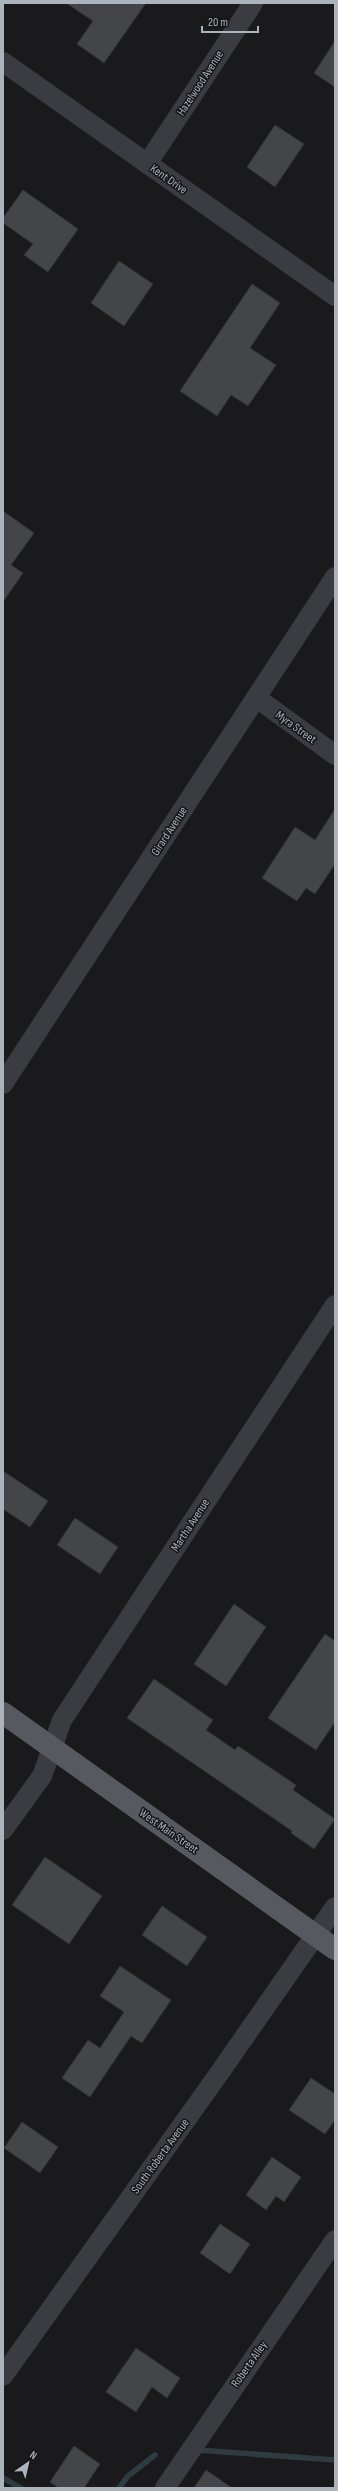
<svg xmlns="http://www.w3.org/2000/svg" width="338" height="2491" font-family="'Sofia Sans Condensed',sans-serif">
<style>
.lines{fill:none;stroke-linecap:round;stroke-linejoin:round}
.stream{stroke:#2e3b41;stroke-width:5.5}
.building{fill:#444549;stroke:#333438}
.minor{stroke:#3a3c41;stroke-width:20}
.primary{stroke:#565a60;stroke-width:22}
.labels{text-anchor:middle;stroke-width:3;stroke-linejoin:round;paint-order:stroke}
.street-label{font-size:12px;fill:#abb3bc;stroke:#141517}
</style>
<rect width="100%" height="100%" fill="#1a1a1c"/>
<g class="lines">
<path class="stream" d="M197 2450 335 2460
M3 2478 21 2488
M119 2488 128 2476 155 2455"/>
</g>
<path class="building" d="M66 3H146L104 63 77 44 93 21Z
M335 41V87L314 73Z
M275 125 304 144 275 187 247 167Z
M23 190 78 229 48 272 24 255 33 244 3 223V218Z
M119 261 153 284 124 326 91 303Z
M252 284 280 303 250 348 276 365 248 406 231 395 217 416 180 391Z
M3 511 34 533 11 565 23 573 3 602Z
M335 809V864L315 894 306 888 297 901 262 878 295 827 315 840Z
M3 1471 48 1501 30 1527 3 1509Z
M75 1518 118 1547 100 1574 57 1545Z
M234 1604 266 1627 226 1686 194 1664Z
M325 1634 335 1641V1722L316 1750 268 1718Z
M154 1679 213 1720 206 1730 235 1750 238 1746 296 1785 293 1790 335 1819 314 1849 291 1833 292 1831 127 1718Z
M45 1857 102 1896 69 1944 12 1905Z
M162 1906 207 1937 187 1966 142 1935Z
M120 1966 171 2000 142 2043 131 2036 90 2097 62 2078 88 2040 100 2048 124 2012 100 1996Z
M311 2078 335 2094V2120L325 2134 289 2110Z
M22 2122 58 2147 40 2173 4 2148Z
M272 2157 301 2177 284 2202 276 2196 266 2210 246 2195Z
M220 2224 250 2244 230 2274 200 2253Z
M136 2348 180 2378 167 2398 152 2387 136 2412 106 2392Z
M74 2446 100 2464 84 2488H59L50 2482Z
M206 2470 232 2488H194Z"/>
<g class="lines">
<path class="minor" d="M3 62 335 296
M147 164 253 3
M257 698 335 755
M3 1084 335 577
M3 1830 42 1776 62 1720 335 1305
M3 2376 218 2075 335 1907
M165 2488 335 2240"/>
<path class="primary" d="M3 1713 335 1949"/>
</g>
<g class="labels">
<g class="street-label">
<text transform="translate(200 83) rotate(-57)" y="4">Hazelwood Avenue</text>
<text transform="translate(169 179) rotate(35)" y="4">Kent Drive</text>
<text transform="translate(296 727) rotate(36)" y="4">Myra Street</text>
<text transform="translate(169 831) rotate(-57)" y="4">Girard Avenue</text>
<text transform="translate(190 1525) rotate(-57)" y="4">Martha Avenue</text>
<text transform="translate(169 1831) rotate(35)" y="4">West Main Street</text>
<text transform="translate(160 2156) rotate(-54)" y="4">South Roberta Avenue</text>
<text transform="translate(249 2364) rotate(-55)" y="4">Roberta Alley</text>
</g>
</g>
<rect width="338" height="2491" fill="none" stroke="#abb3bc" stroke-width="8"/>
<g transform="translate(28 2463) rotate(34)" stroke="#141517" stroke-width="3" paint-order="stroke">
<path d="M0-3L7 15L0 10L-7 15Z" fill="#abb3bc"/>
<text y="-6" font-size="11" font-weight="bold" text-anchor="middle" fill="#abb3bc">N</text>
</g>
<path d="M202 26v6h56v-6" fill="none" stroke="#abb3bc" stroke-width="2"/>
<text x="208" y="26" font-size="12" fill="#abb3bc" stroke="#141517" stroke-width="3" paint-order="stroke">20 m</text>
</svg>
